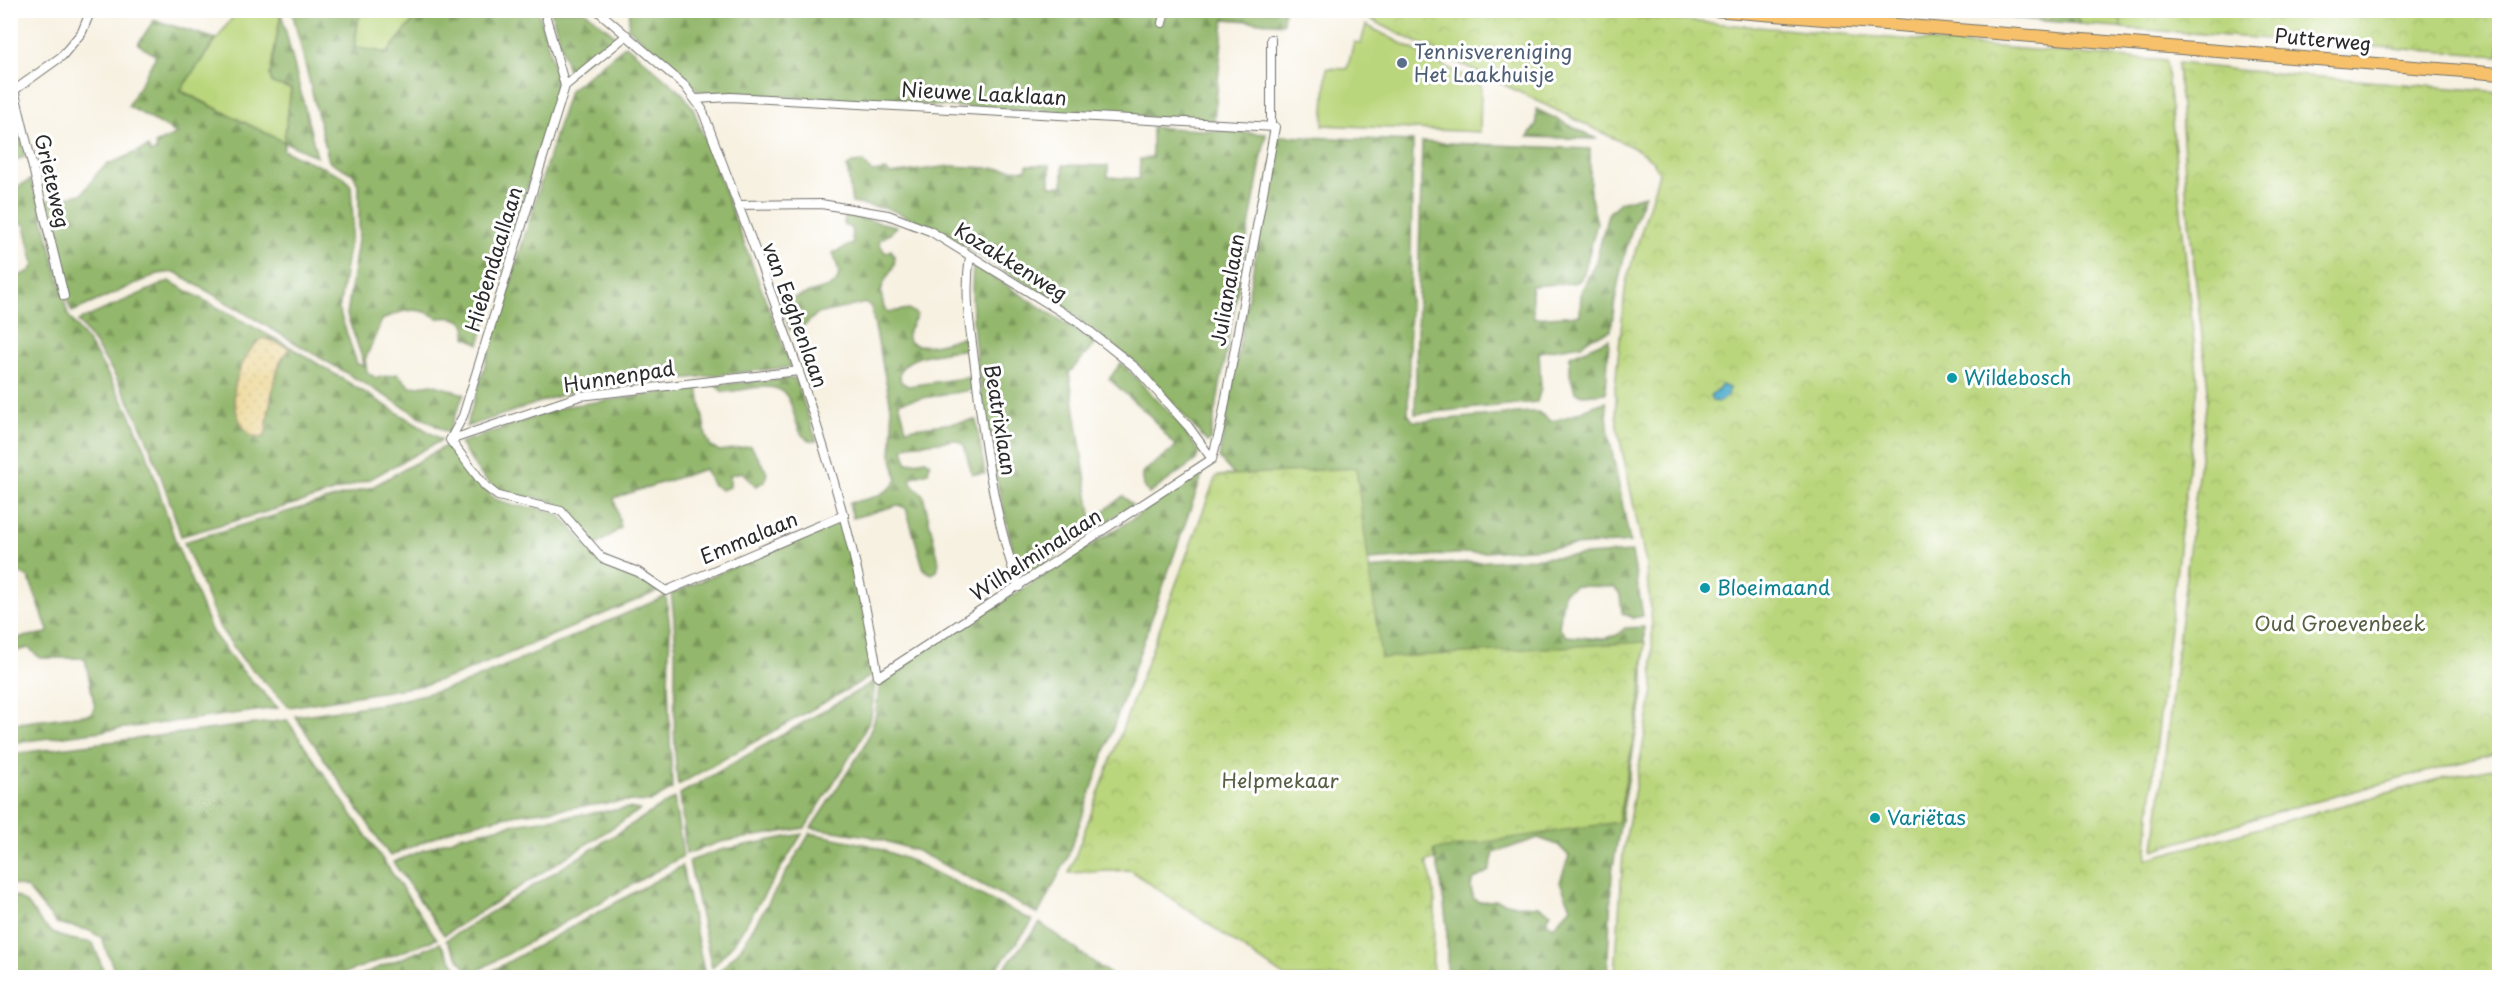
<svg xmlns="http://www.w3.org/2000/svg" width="2510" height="988" font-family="'Playpen Sans',sans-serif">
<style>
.grass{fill:#bad67c;stroke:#728054;stroke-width:1.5}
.forest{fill:url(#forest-firs);stroke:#5f714c;stroke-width:1.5;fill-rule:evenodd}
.sand{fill:url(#sand-dots);stroke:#8c8264;stroke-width:1.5}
.park{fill:url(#park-crowns);stroke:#728054;stroke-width:1.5}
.water{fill:#51afd0;stroke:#3e6d7e;stroke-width:1.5}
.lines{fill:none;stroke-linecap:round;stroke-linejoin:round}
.street-casing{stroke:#72706b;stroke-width:10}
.primary-casing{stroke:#72706b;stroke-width:14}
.street{stroke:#fff;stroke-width:8}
.primary{stroke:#f6c16b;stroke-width:12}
.service-dot{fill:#5c6f8a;stroke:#fff;stroke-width:2}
.culture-dot{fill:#0f9aa8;stroke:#fff;stroke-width:2}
.labels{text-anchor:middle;stroke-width:6;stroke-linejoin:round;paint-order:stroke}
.street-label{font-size:20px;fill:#2b2b2b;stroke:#fff}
.service-label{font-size:20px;fill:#4e5e75;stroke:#fff;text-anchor:start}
.culture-label{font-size:20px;fill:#0d838f;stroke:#fff;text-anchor:start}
.park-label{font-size:20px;fill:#565e43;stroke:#fff}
</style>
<defs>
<pattern id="forest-firs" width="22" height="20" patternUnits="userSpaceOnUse" patternTransform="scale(1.5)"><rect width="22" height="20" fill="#93b76c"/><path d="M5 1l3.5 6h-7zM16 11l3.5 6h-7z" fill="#789559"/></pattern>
<pattern id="sand-dots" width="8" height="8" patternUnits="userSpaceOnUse" patternTransform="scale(1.5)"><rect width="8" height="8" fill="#eeda9e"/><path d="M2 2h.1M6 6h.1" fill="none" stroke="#cb8" stroke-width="1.8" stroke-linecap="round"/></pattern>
<pattern id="park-crowns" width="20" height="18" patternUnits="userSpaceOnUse" patternTransform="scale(1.5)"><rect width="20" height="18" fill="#bad67c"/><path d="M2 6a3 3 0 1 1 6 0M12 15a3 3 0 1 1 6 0" fill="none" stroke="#a0b86b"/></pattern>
</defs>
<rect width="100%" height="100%" fill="#fff"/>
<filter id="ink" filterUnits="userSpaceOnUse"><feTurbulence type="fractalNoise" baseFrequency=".0167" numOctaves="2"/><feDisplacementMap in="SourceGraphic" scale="12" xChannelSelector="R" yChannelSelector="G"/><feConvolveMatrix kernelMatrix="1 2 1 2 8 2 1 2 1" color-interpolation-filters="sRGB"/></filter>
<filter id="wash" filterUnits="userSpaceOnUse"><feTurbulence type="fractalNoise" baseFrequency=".008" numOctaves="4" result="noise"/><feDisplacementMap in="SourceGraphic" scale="24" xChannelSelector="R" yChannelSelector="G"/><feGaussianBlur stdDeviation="1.35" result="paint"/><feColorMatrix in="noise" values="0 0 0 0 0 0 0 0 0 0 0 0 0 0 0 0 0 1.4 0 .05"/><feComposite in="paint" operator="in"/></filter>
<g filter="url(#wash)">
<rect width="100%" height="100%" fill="#f7f1e1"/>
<path class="grass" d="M380 10 421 11 387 53 354 48 360 11Z
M237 11 281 12 270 76 272 83 291 89 284 142 180 90Z
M2076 11H2107L2106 17 2165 23V31L2080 24Z
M1366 25 1481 85 1480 132 1323 125 1327 68 1347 69 1354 42 1361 43Z"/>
<path class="forest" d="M630 10H1158L1155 23 1163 24 1166 11H1284L1283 24 1224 19 1214 121 700 92 628 28Z
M295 11H360L354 47 387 53 421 11H538L559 84 479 344 466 337V325C456 316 449 317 437 318 420 305 400 310 382 320L365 360 367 372 376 378 398 374 410 387 432 384 464 394 448 433 175 272 158 274 72 312 65 294 44 201 82 194 99 171 107 165 148 147 151 153 157 150 155 144 178 134 128 106 156 56 138 44 154 20 216 39 180 91 284 142 291 89 272 83 270 76 281 12 317 157 285 142 283 150 343 176 351 186 353 222 339 310 357 364 365 366 347 315 359 233V187L353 174 329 161 293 15Z
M551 11H585L617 37 569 74Z
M1923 11H2076L2080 24Z
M626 45 683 94 693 108 791 367 589 389 567 393 466 427 569 91Z
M1536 109 1597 139 1528 137 1536 125Z
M11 113 16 116 25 157 11 161Z
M1152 127 1266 134 1210 440 1207 442 1144 370 1057 302 934 228 889 209 852 203 847 167 852 163 863 162 872 172 886 170 890 174 950 166 1026 170 1027 165H1050V186H1063V165L1108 166V177L1139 179 1140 159 1152 158Z
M1277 136 1413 141 1408 414 1413 421H1424L1531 412H1538L1551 421C1572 418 1587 406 1606 402L1609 436 1630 542 1298 565 1255 499 1219 458Z
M1422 142 1590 149V194L1597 223 1584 273 1579 281 1572 283 1531 286 1534 318 1580 315 1581 292 1596 261 1608 214 1620 202 1645 195C1626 239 1616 284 1611 331L1593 337 1581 345 1539 352 1541 388 1537 402 1415 414Z
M30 180 39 202 68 315 96 354 129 412 146 451 176 543 212 632 238 666 278 708 11 743 10 724 91 714 95 708 85 658H40L29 648 11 652V639L47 633 48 630 29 578 10 568V310L16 308 18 303 12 279 30 271 34 265 25 225 19 222 11 225V191Z
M845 215 896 226 890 234 878 241 885 253 891 250C902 266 885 274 882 288 880 294 883 302 884 308L889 312 909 309 917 315 907 334 909 342C926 351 948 341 965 336L966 349C947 353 892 353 901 382L908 386 970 377 972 390 899 402 906 429 976 420 985 474H972L964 445 956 440 908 445 903 449 907 463 926 460 930 463 928 472 910 478 912 484 923 495 939 562 937 571 932 574 924 570 906 508 898 505 853 518 849 503C864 500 891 495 897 479L891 454 893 426 890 401 871 307 866 303 817 314 806 324 790 330 780 302 832 286C844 277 837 265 833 253L853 244 851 228 844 225Z
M973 264 1096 343 1069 373 1092 520 1123 496 1132 505 1022 578C1014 562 1011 542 1007 524 988 449 968 341 973 264Z
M169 281 292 348 442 440 370 479 315 498 181 536C155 454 131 389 78 321ZM257 341 290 348C274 362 269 415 265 436L243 426C228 390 237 373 257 341Z
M1609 339 1606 393 1583 395 1575 392 1570 375V356Z
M1121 363 1175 418 1199 452 1196 460 1149 494 1144 486 1142 473 1176 447 1150 416 1109 379Z
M795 378 817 441C789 443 800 397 778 389 763 383 740 392 723 392L715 385Z
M698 388 706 436 711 447 720 451 751 446 767 472 765 481 756 486 742 472 730 475V487L721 490 712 484 705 469 614 498 621 528 595 546C584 531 574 513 558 505 544 497 527 497 512 495 487 491 472 462 460 443L567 406Z
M449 444 468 473 495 499 514 506 538 508 559 514 599 560 638 575 661 590 457 675 424 685 289 707 243 660 220 628 184 542 372 487Z
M1204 470 1067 859 1038 914 917 851 869 836 811 828 864 747 875 718 880 679 1120 527Z
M842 519 866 623 873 675 678 785C669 721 681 657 671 594Z
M1632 552 1643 616 1633 618 1622 613 1620 595 1614 587 1575 586 1564 592 1559 628 1566 636 1603 639 1617 635 1625 628 1644 627V688L1612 872 1607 977H1447V927L1440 876 1428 828 1300 573ZM1538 838 1558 845 1569 856 1560 882 1571 907 1553 927 1546 921 1551 913 1538 906 1515 905 1496 900 1479 902 1474 899C1466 877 1476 880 1489 871L1494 853Z
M666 596 670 629 668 683 672 789 650 802 627 801 518 814 458 827 390 856 295 716 388 703 461 685Z
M875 681 871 717 858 744 805 828 720 842 686 854 680 794Z
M287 720 437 939 334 977H117L101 937 88 930 56 923 27 888 11 884V754Z
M674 798 683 856 470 975 446 940Z
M628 808 640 810 444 935 393 862 460 836 520 823Z
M810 833 869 845 912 861 1033 921 990 977H714L741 948Z
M802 834 734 943 712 968 689 861 721 850Z
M682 866 704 971 695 977H481Z
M11 895C35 903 31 915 48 929 59 939 79 940 93 943L106 977H11Z
M1040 923 1114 977H997Z
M440 943 463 977H355Z"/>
<path class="sand" d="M263 338 290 348C273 362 269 414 265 436 245 446 234 410 234 395 234 378 248 346 263 338Z"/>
<path class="park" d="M1353 11H1567L2166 61 2198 383 2155 758 2146 859 2446 777 2499 767V977H1615L1623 853 1653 691 1652 623 1645 559 1617 426 1615 386 1626 282 1659 173 1653 161 1638 150Z
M1936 11H2050L2051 20Z
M2120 11H2499V56L2121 28Z
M2178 63 2237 70 2499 92 2500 752 2269 814 2154 850 2208 389 2187 202Z
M1356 468 1381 658 1645 642 1639 709 1618 822 1433 850 1435 860 1426 862C1443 901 1430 937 1433 977H1285L1130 870 1069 873 1216 476Z"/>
<path class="water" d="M1722 385 1729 388 1728 396 1719 402 1712 401 1710 397Z"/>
</g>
<g filter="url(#ink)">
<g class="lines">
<defs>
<path id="street" d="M597 10 685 86 702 109C771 294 848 480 878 677L1212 459
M1162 23 1165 10
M1271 39V126
M10 73 64 296
M565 86 627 35
M12 92 62 56 82 32 91 10
M696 99 731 97 1275 127 1221 425 1212 459
M738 205 821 204 888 215 930 231 1078 322 1136 368 1188 426 1212 459
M970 256C964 294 970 329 975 366 983 437 994 519 1019 587
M450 440 485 486 498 496 561 511 602 558 638 572 666 591 844 515
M450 440 463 416 565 86 544 10
M450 440 580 396 799 371"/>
<path id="primary" d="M1713 10 2500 74"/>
</defs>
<use href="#street" class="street-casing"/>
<use href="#primary" class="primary-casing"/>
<use href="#street" class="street"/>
<use href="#primary" class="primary"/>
</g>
</g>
<circle class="service-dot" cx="1402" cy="63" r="6"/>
<g class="culture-dot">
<circle cx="1952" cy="378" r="6"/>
<circle cx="1705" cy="588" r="6"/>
<circle cx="1875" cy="818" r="6"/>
</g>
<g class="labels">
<g class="street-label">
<text transform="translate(2323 40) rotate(5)" y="7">Putterweg</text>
<text transform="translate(984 94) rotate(3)" y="7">Nieuwe Laaklaan</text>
<text transform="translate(52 181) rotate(77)" y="7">Grieteweg</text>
<text transform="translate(494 259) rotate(-73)" y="7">Hiebendaallaan</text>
<text transform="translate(1011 262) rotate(32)" y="7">Kozakkenweg</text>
<text transform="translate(1228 290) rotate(-80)" y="7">Julianalaan</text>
<text transform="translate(795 315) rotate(70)" y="7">van Eeghenlaan</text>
<text transform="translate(619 377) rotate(-9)" y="7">Hunnenpad</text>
<text transform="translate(1000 420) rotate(81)" y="7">Beatrixlaan</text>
<text transform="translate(749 538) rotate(-23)" y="7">Emmalaan</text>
<text transform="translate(1036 555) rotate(-33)" y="7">Wilhelminalaan</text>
</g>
<g class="service-label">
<text x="1414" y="59">Tennisvereniging<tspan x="1414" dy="23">Het Laakhuisje</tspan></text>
</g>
<g class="culture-label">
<text x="1964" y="385">Wildebosch</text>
<text x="1717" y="595">Bloeimaand</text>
<text x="1887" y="825">Variëtas</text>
</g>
<g class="park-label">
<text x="2340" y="631">Oud Groevenbeek</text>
<text x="1280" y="788">Helpmekaar</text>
</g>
</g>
<rect width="2510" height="988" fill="none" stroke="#fff" stroke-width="36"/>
</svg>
